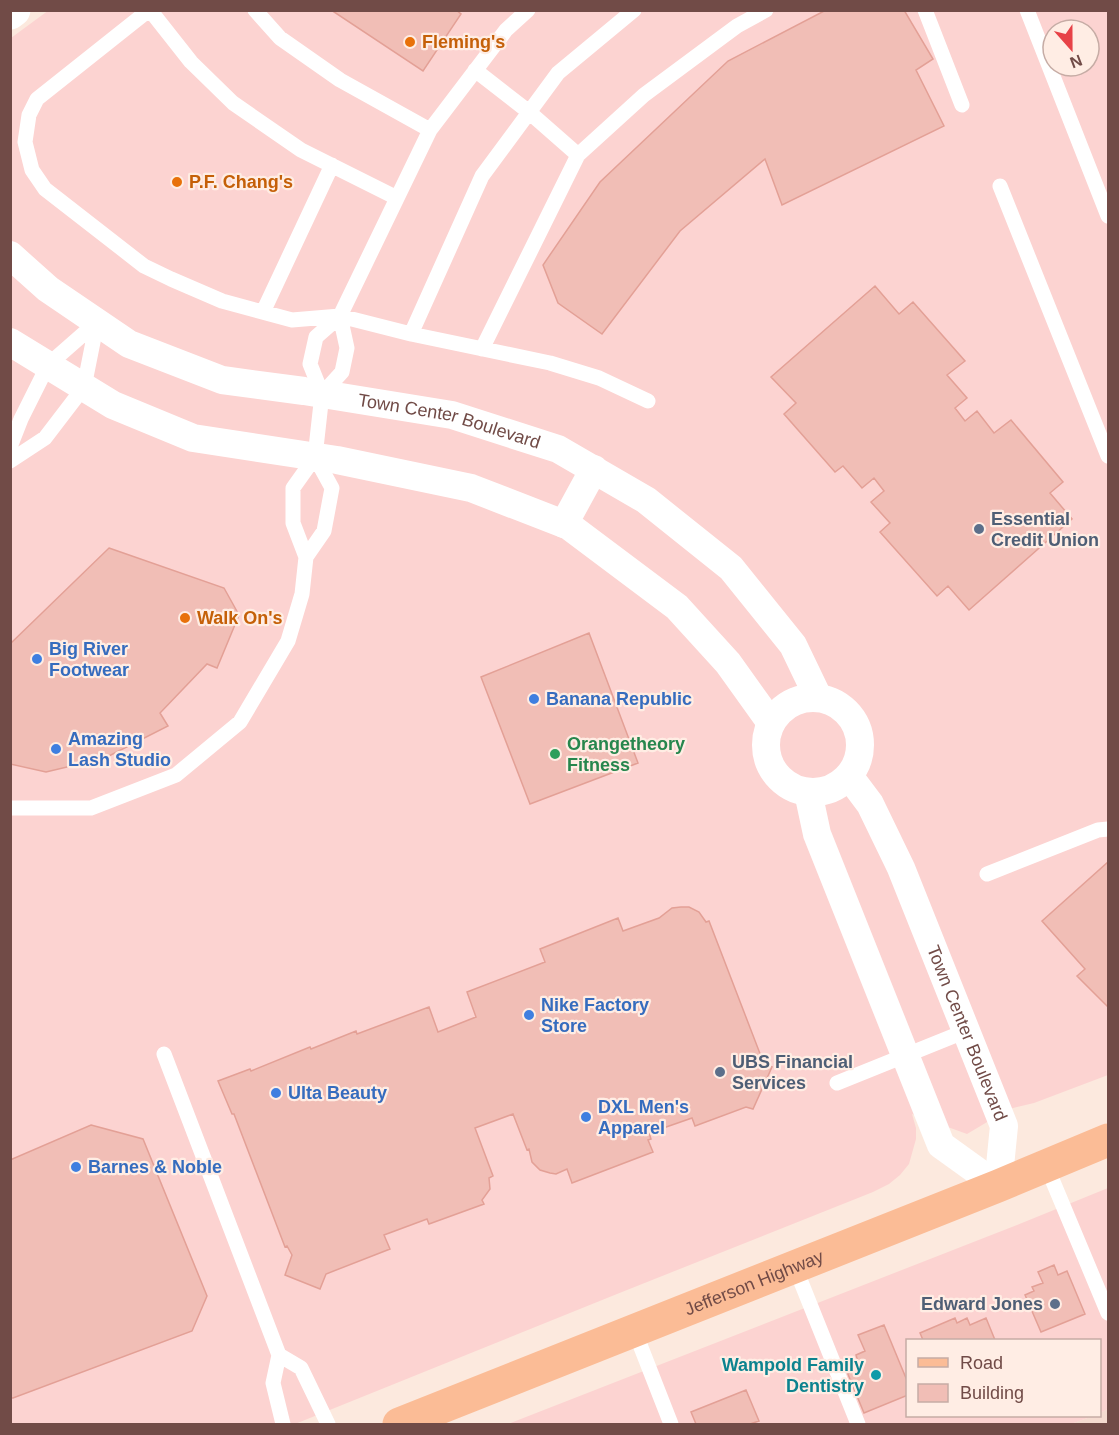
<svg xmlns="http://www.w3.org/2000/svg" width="1119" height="1435" font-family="Helvetica,sans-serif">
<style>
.residential{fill:#f5dbd0}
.commercial{fill:#fcd3d1;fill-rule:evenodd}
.building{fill:#f1beb6;stroke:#e3a096;stroke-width:1.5}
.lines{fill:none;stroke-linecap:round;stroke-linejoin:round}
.service{stroke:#fff;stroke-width:15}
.minor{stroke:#fff;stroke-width:28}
.tertiary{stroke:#fff;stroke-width:33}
.primary{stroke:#fbbc96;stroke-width:33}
.food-dot{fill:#e8710a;stroke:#ffede4;stroke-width:2}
.service-dot{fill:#5c6f8a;stroke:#ffede4;stroke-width:2}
.shop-dot{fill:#3f7fe0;stroke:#ffede4;stroke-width:2}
.leisure-dot{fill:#2e9e5b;stroke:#ffede4;stroke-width:2}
.culture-dot{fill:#0f9aa8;stroke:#ffede4;stroke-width:2}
.labels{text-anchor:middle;stroke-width:4.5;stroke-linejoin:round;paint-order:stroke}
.food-label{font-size:18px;font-weight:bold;fill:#c56008;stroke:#ffede4;text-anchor:start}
.street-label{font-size:18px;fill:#714b47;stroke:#ffede4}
.service-label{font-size:18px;font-weight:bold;fill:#4e5e75;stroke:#ffede4;text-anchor:start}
.shop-label{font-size:18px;font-weight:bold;fill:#366cbe;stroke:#ffede4;text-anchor:start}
.leisure-label{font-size:18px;font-weight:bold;fill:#27864d;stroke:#ffede4;text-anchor:start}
.culture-label{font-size:18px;font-weight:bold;fill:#0d838f;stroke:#ffede4;text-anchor:end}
</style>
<rect width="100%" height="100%" fill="#fce9de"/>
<path class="residential" d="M1108 1409V1424H1071L1093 1416H1100V1413Z"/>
<path class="commercial" d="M49 10 1108 11V1075L1034 1103 1009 1109 967 1134 912 1114 916 1128V1139L909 1164 900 1175 889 1184 873 1192 617 1294 295 1424H11V38ZM1053 30H1089V66H1053Z
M1108 1188V1409L1100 1413V1340H908V1416H1093L1071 1424H508L1017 1225Z"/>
<path class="building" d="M331 10H456L461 14 423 71Z
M826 10H904L933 59 916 70 944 126 782 205 765 159 680 231 602 334 558 303 543 265 600 182 728 61Z
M875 286 899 314 913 302 965 361 947 375 967 398 955 408 965 421 977 411 994 433 1011 420 1063 482 1050 493 1072 519 969 610 948 586 937 596 880 532 890 523 871 502 884 491 874 478 862 488 843 466 835 472 784 414 796 403 771 377Z
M109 548 224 588 239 615 217 668 207 664 160 713 168 726 105 758 46 772 10 764V644Z
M589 633 638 763 530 804 481 677Z
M1108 862V1005L1107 1006 1077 976 1085 969 1042 921Z
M681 907H689L699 912 706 922 709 921 764 1064 772 1067 753 1109 746 1107 695 1126 692 1118 649 1133 651 1139 648 1140 653 1152 572 1183 567 1169 556 1174 550 1173 540 1170 532 1162 529 1149 527 1150 513 1114 475 1128 493 1176 489 1178 490 1189 482 1200 484 1204 429 1224 427 1219 384 1235 390 1249 326 1274 320 1289 285 1275 292 1255 287 1246 285 1247 234 1114H232L218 1081 250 1069 251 1071 310 1047 311 1049 356 1031 357 1034 429 1007 438 1032 476 1017 467 992 545 962 540 949 618 918 623 931 659 918 672 908Z
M91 1125 143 1139 207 1296 192 1331 13 1398H10V1160Z
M1054 1265 1058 1275 1067 1271 1085 1314 1041 1332 1025 1295 1034 1291 1032 1287 1043 1283 1038 1272Z
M955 1318 957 1323 967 1318 970 1325 986 1318 995 1340H923L920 1333Z
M884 1325 908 1383V1395L864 1413 845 1367 858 1362 856 1355 865 1351 858 1335Z
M746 1390 759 1421 750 1424H696L691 1412Z"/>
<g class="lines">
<path class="service" d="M149 10 37 99 29 115 25 142 32 170 45 189 144 266 171 279 222 301 292 320 340 316 411 334 482 176 558 73 634 10
M150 10 191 62 233 103 301 150 397 198
M255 10 280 38 340 80 430 130
M925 10 962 105
M1027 10 1108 216
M475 70 529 112 578 155 482 349
M578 155 644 95 737 26 766 10
M1000 186 1108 456
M263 312 332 165
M411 334 550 363 599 378 648 401
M322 394 342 372 347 348 340 316
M10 447 21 419 48 365 97 322 84 387 45 438 10 461
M306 557 324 531 332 488 315 457
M10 808H91L176 775 240 722 288 641 302 594 306 557 293 523V488L315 457 322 394 310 364 316 337 340 316 430 130 506 30 528 10
M987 874 1098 830 1108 829
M164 1054 279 1355 273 1383 283 1424
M837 1083 966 1031
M1046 1165 1108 1313
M795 1267 858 1424
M635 1332 671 1424
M279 1355 301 1368 328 1424"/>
<g class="minor">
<path id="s1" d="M10 255 48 289 129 344 222 380 304 391 452 415 558 449 646 500 731 568 793 645 818 697"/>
<path d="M10 342 113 405 193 438 337 460 471 488 569 526 677 607 728 663 771 723"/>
<path d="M564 524 594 469"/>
<circle cx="813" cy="745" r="47"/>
<path id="s2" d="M849 776 870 804 901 868 1004 1126 998 1186"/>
<path d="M808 792 817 834 941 1145 998 1186"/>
</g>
<path class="tertiary" d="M10 13 14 10"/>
<path class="primary" id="s3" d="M399 1424 998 1186 1108 1140"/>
</g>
<g class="food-dot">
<circle cx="410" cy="42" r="6"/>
<circle cx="177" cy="182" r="6"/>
<circle cx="185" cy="618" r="6"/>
</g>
<g class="service-dot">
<circle cx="979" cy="529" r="6"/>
<circle cx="720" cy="1072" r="6"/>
<circle cx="1055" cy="1304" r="6"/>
</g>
<g class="shop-dot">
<circle cx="37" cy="659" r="6"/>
<circle cx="534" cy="699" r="6"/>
<circle cx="56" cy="749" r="6"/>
<circle cx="529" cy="1015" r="6"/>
<circle cx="276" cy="1093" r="6"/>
<circle cx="586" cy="1117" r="6"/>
<circle cx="76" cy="1167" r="6"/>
</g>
<circle class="leisure-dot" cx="555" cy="754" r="6"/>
<circle class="culture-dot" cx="876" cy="1375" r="6"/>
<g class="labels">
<g class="food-label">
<text x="422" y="48">Fleming's</text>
<text x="189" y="188">P.F. Chang's</text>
<text x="197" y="624">Walk On's</text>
</g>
<g class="street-label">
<text dy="6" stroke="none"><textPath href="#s1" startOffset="480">Town Center Boulevard</textPath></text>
<text dy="6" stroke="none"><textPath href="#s2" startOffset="284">Town Center Boulevard</textPath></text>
<text dy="6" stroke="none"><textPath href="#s3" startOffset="382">Jefferson Highway</textPath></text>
</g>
<g class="service-label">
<text x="991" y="525">Essential<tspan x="991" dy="21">Credit Union</tspan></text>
<text x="732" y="1068">UBS Financial<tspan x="732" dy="21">Services</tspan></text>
<text x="1043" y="1310" text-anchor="end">Edward Jones</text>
</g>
<g class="shop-label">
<text x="49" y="655">Big River<tspan x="49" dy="21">Footwear</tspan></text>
<text x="546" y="705">Banana Republic</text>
<text x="68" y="745">Amazing<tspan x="68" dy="21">Lash Studio</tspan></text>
<text x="541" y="1011">Nike Factory<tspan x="541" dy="21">Store</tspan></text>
<text x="288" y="1099">Ulta Beauty</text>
<text x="598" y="1113">DXL Men's<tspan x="598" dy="21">Apparel</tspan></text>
<text x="88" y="1173">Barnes &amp; Noble</text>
</g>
<g class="leisure-label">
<text x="567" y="750">Orangetheory<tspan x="567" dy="21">Fitness</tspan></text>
</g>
<g class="culture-label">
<text x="864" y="1371">Wampold Family<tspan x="864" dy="21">Dentistry</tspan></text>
</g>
</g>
<rect width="1119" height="1435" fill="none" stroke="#714b47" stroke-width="24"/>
<rect x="906" y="1339" width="195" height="78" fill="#ffede4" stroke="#c6aca5" stroke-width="1.5"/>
<rect x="918" y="1358" width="30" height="9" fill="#fbbc96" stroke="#c6aca5" stroke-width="1.5"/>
<text x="960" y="1369" font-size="18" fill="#714b47">Road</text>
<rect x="918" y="1384" width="30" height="18" fill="#f1beb6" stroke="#c6aca5" stroke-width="1.5"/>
<text x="960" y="1399" font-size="18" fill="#714b47">Building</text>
<g transform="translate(1071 48) rotate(159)"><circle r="28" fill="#ffede4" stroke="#c6aca5" stroke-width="1.5"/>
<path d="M0-4.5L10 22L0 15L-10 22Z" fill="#e74247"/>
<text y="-9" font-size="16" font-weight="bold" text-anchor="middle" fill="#714b47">N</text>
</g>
</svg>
